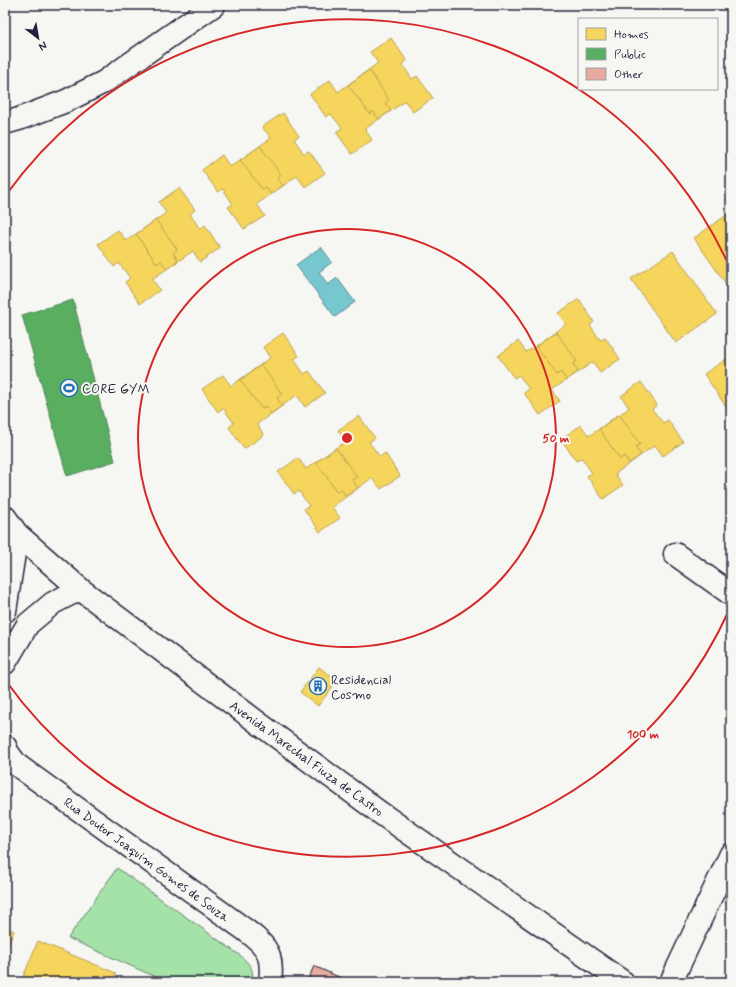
<svg xmlns="http://www.w3.org/2000/svg" width="736" height="987" font-family="Mynerve,sans-serif">
<style>
.green{fill:#a5e2a8;stroke:#648272}
.water{fill:#77c8ce;stroke:#558693}
.homes{fill:#f6d55c;stroke:#b69f52}
.public{fill:#5aae61;stroke:#498456}
.building{fill:#e6aca0;stroke:#22223b}
.lines{fill:none;stroke-linecap:round;stroke-linejoin:round}
.street-casing{stroke:#22223b;stroke-width:25}
.secondary-casing{stroke:#22223b;stroke-width:25}
.street{stroke:#f6f6f2;stroke-width:22}
.secondary{stroke:#f6f6f2;stroke-width:22}
.ring{fill:none;stroke:#d62828;stroke-width:2}
.labels{text-anchor:middle;stroke-width:4;stroke-linejoin:round;paint-order:stroke}
.poi-label{font-size:13px;fill:#22223b;stroke:#f6f6f2;text-anchor:start}
.street-label{font-size:13px;fill:#22223b;stroke:#f6f6f2}
.centre{fill:#d62828;stroke:#f6f6f2;stroke-width:2}
.ring-label{font-size:12px;text-anchor:middle;font-weight:bold;fill:#d62828;stroke:#f6f6f2;stroke-width:4;stroke-linejoin:round;paint-order:stroke}
</style>
<rect width="100%" height="100%" fill="#f6f6f2"/>
<filter id="ink" filterUnits="userSpaceOnUse"><feTurbulence type="fractalNoise" baseFrequency=".025" numOctaves="2"/><feDisplacementMap in="SourceGraphic" scale="8" xChannelSelector="R" yChannelSelector="G"/><feConvolveMatrix kernelMatrix="1 2 1 2 8 2 1 2 1" color-interpolation-filters="sRGB"/></filter>
<g filter="url(#ink)">
<path class="green" d="M117 868 241 956C249 964 255 969 252 982H167L68 938Z"/>
<path class="water" d="M321 247 332 262 319 272 328 285 337 278 355 302 335 317 296 265Z"/>
<path class="homes" d="M391 38 407 61 402 64 412 79 417 76 433 98 413 112 405 101 379 119 365 129 372 140 352 154 336 132 342 128 331 114 326 117 310 94 330 80 338 92 378 63 370 52Z
M369 70 389 100 385 103 391 111 379 119 373 111 370 114 348 85Z
M283 113 299 136 294 139 304 154 309 151 325 173 305 187 297 176 257 204 265 216 244 229 228 207 233 204 223 189 218 192 202 170 222 155 230 167 271 138 262 127Z
M260 146 281 175 277 178 283 186 271 194 265 187 262 189 240 160Z
M179 188 195 210 190 214 200 229 205 225 220 248 200 262 193 251 152 279 160 290 140 304 125 282 130 278 119 263 114 267 98 244 118 230 126 241 166 213 159 202Z
M731 212V291L694 238Z
M156 220 177 249 173 253 178 260 167 269 161 261 157 264 136 234Z
M673 251 717 314 676 343 631 279Z
M579 299 594 322 590 325 600 340 605 337 620 359 600 373 593 362 552 390 560 401 540 415 524 393 529 389 519 375 514 378 498 356 518 341 526 352 536 346 566 324 558 313Z
M556 332 577 361 573 364 578 372 566 380 561 372 557 375 536 346Z
M283 333 299 356 294 359 304 374 309 371 325 393 305 407 297 395 257 424 264 435 244 449 229 427 234 423 223 408 218 412 202 389 223 375 231 386 270 358 263 347Z
M731 356V414L704 374Z
M261 365 282 394 277 398 282 406 271 414 265 406 262 409 240 380Z
M641 382 657 405 652 409 663 423 668 420 683 442 663 456 655 445 615 474 623 485 603 499 587 476 592 473 582 458 576 461 561 439 581 425 589 436 629 408 621 396Z
M619 414 640 444 635 447 641 455 629 463 624 456 620 459 599 429Z
M359 416 375 438 369 442 380 457 385 453 400 476 381 489 372 478 332 507 340 518 320 532 304 509 309 506 299 491 294 494 278 472 298 458 306 469 346 441 338 430Z
M336 448 357 477 352 480 358 488 346 496 341 489 337 492 316 462Z
M319 667 337 681 318 706 300 692Z
M5 928 14 931 5 954Z
M38 941 116 973 112 982H21Z"/>
<path class="public" d="M73 300 115 461 67 476 22 315Z"/>
<path class="building" d="M314 966 348 981 347 982H307Z"/>
<g class="lines">
<defs>
<path id="street" d="M5 123 19 119 66 101 104 82 214 5
M675 554 731 594
M5 611 17 534
M5 663 28 624 53 603 80 589
M5 746 8 753 17 765 233 921C245 930 264 941 269 956 271 963 271 975 270 982
M671 982 731 854"/>
<path id="secondary" d="M5 517 17 534 80 589 257 722 379 812 623 982"/>
</defs>
<use href="#street" class="street-casing"/>
<use href="#secondary" class="secondary-casing"/>
<use href="#street" class="street"/>
<use href="#secondary" class="secondary"/>
</g>
</g>
<g class="ring">
<circle cx="347" cy="438" r="209"/>
<path d="M730 608A419 419 0 0 1 6 681M6 195A419 419 0 0 1 730 268"/>
</g>
<defs>
<symbol id="stadium-ring" viewBox="-11 -11 22 22"><circle r="9.5" fill="#f6f6f2" stroke="#1f6fb2" stroke-width="1.5"/><path d="M0-5a6.5 5 0 1 0 0 10a6.5 5 0 1 0 0-10ZM-3.5-1.8h7v3.6h-7Z" fill="#1f6fb2"/></symbol>
<symbol id="building-ring" viewBox="-11 -11 22 22"><circle r="9.5" fill="#f6f6f2" stroke="#1f6fb2" stroke-width="1.5"/><path d="M-4-6H4V6H1V3H-1V6H-4ZM-2.5-4.3h1.7v1.8h-1.7ZM.8-4.3h1.7v1.8H.8ZM-2.5-1h1.7V.8h-1.7ZM.8-1h1.7V.8H.8Z" fill="#1f6fb2"/></symbol>
</defs>
<g fill-rule="evenodd">
<use href="#stadium-ring" x="59" y="378" width="20" height="20"/>
<use href="#building-ring" x="308" y="676" width="20" height="20"/>
</g>
<g class="labels">
<g class="poi-label">
<text x="82" y="393">CORE GYM</text>
<text x="331" y="684">Residencial<tspan x="331" dy="15">Cosmo</tspan></text>
</g>
<g class="street-label">
<text transform="translate(307 758) rotate(36)" y="5">Avenida Marechal Fiuza de Castro</text>
<text transform="translate(147 859) rotate(36)" y="5">Rua Doutor Joaquim Gomes de Souza</text>
</g>
</g>
<circle cx="347" cy="438" r="6" class="centre"/>
<g class="ring-label">
<text x="556" y="442">50 m</text>
<text x="643" y="738">100 m</text>
</g>
<rect width="736" height="987" fill="none" stroke="#f6f6f2" stroke-width="20"/>
<rect x="10" y="10" width="716" height="967" fill="none" stroke="#22223b" stroke-width="1.5" filter="url(#ink)"/>
<rect x="578" y="18" width="140" height="72" fill="#f6f6f2" stroke="#a1a1a9"/>
<rect x="586" y="28" width="20" height="12" fill="#f6d55c" stroke="#a1a1a9"/>
<text x="614" y="38" font-size="12" fill="#22223b">Homes</text>
<rect x="586" y="48" width="20" height="12" fill="#5aae61" stroke="#a1a1a9"/>
<text x="614" y="58" font-size="12" fill="#22223b">Public</text>
<rect x="586" y="68" width="20" height="12" fill="#e6aca0" stroke="#a1a1a9"/>
<text x="614" y="78" font-size="12" fill="#22223b">Other</text>
<g transform="translate(38 38) rotate(149)" stroke="#f6f6f2" stroke-width="3" paint-order="stroke">
<path d="M0-3L7 15L0 10L-7 15Z" fill="#22223b"/>
<text y="-6" font-size="11" font-weight="bold" text-anchor="middle" fill="#22223b">N</text>
</g>
</svg>
